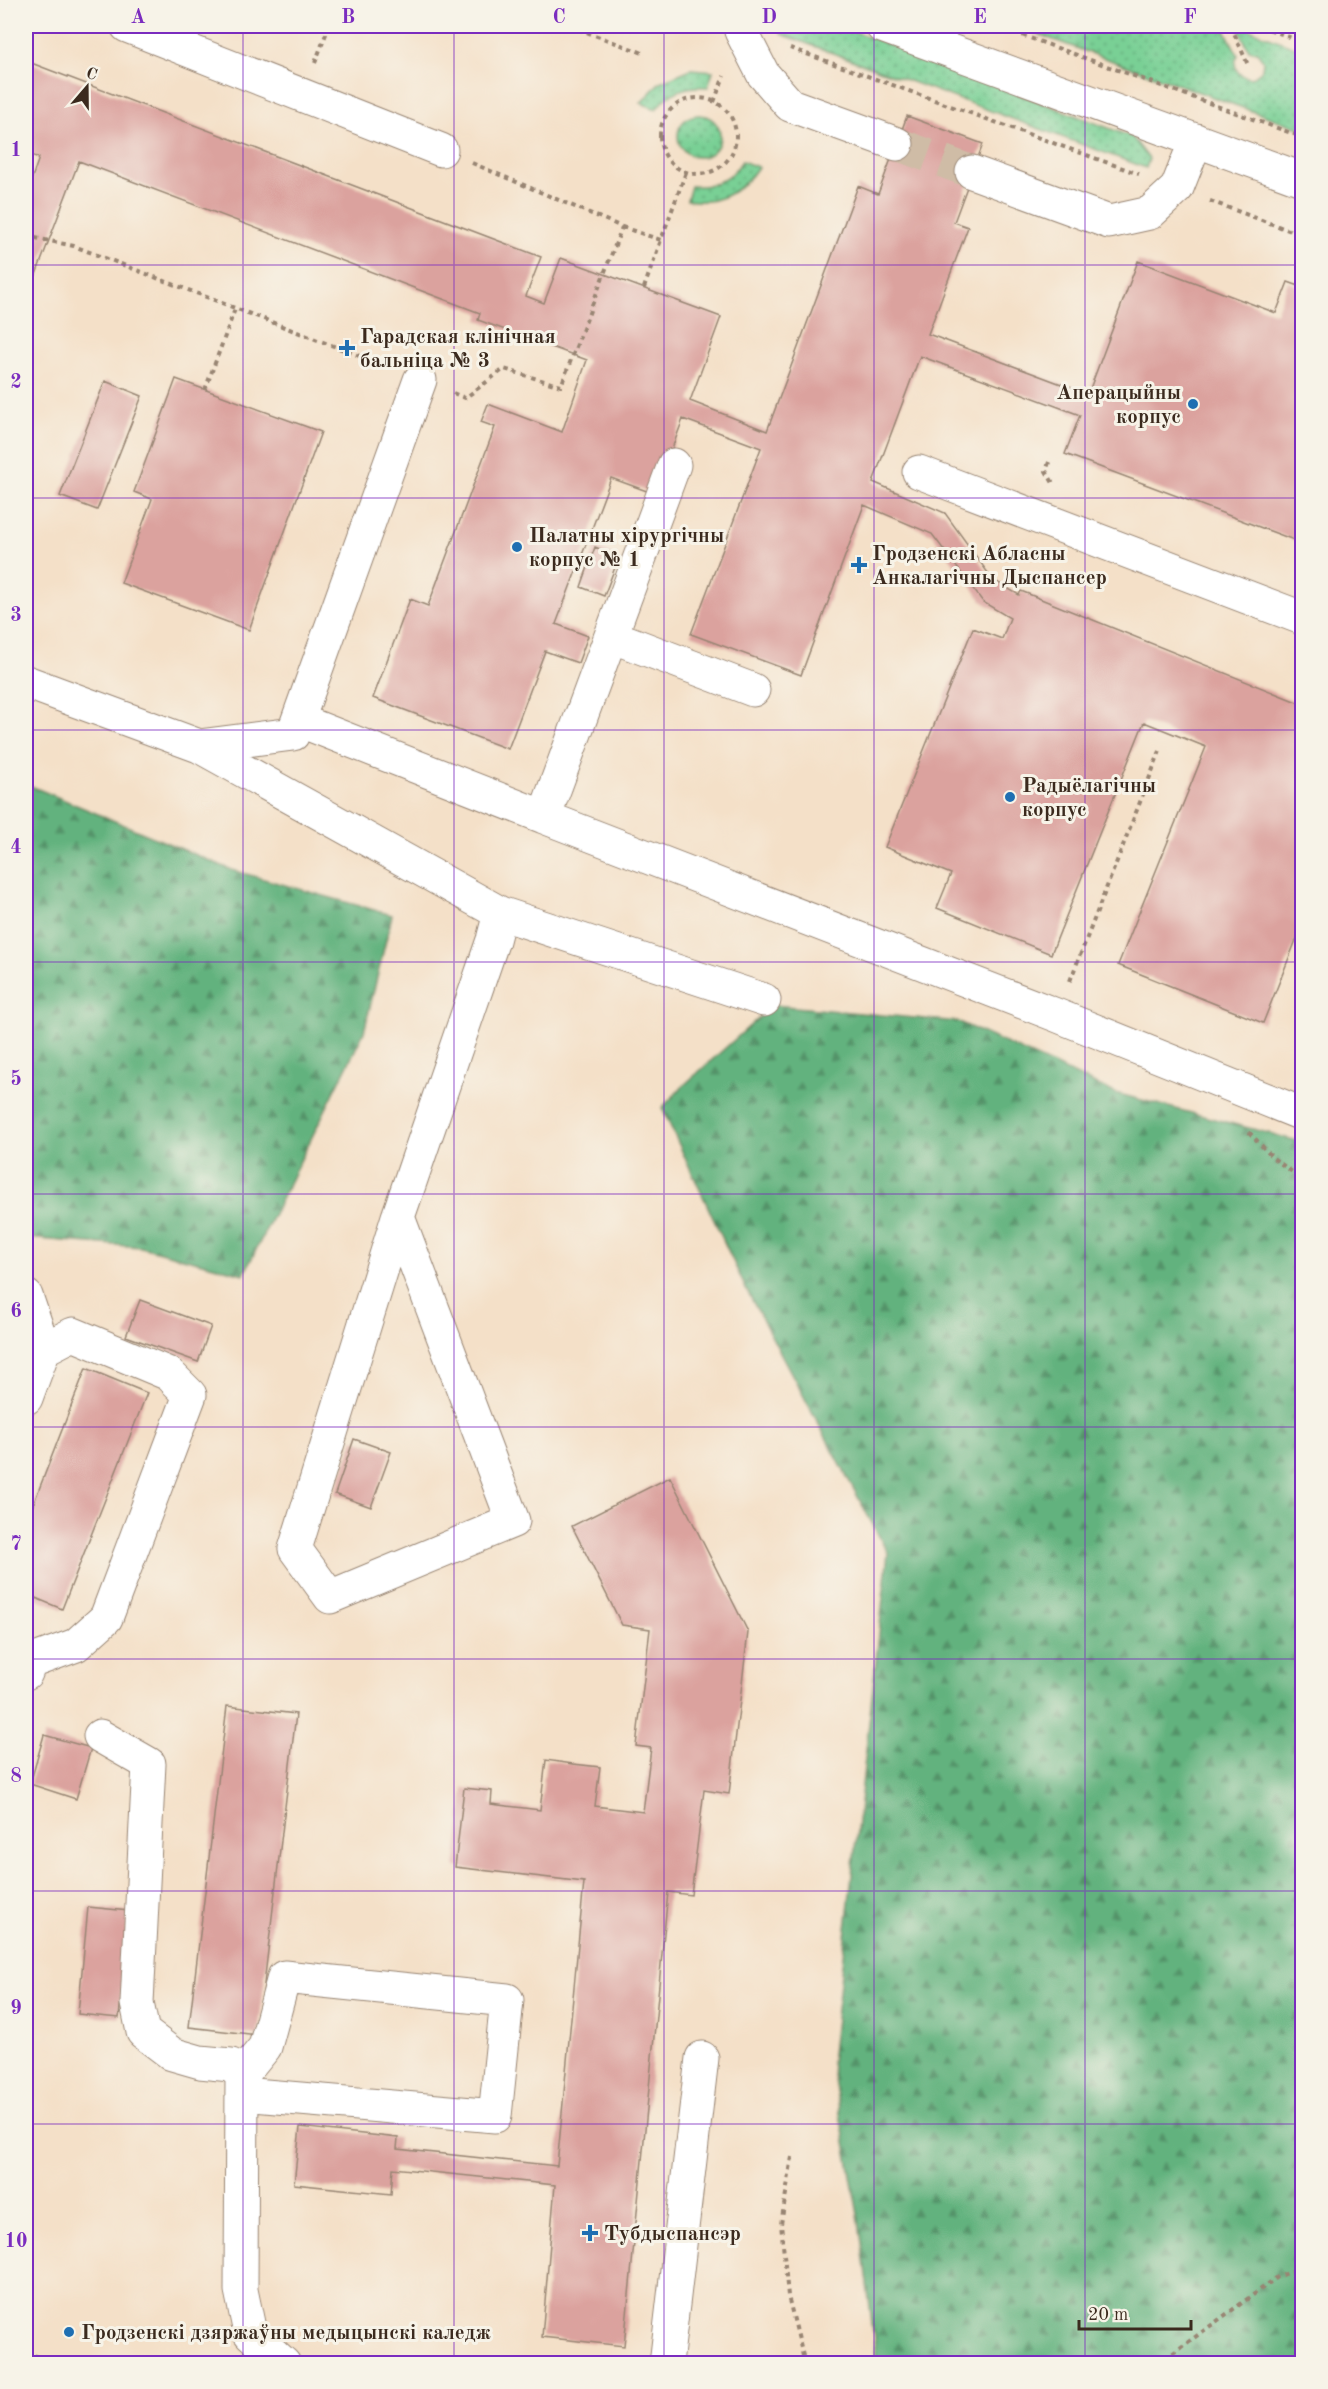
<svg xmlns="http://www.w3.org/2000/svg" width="1328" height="2389" font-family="'Old Standard TT',serif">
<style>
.grass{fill:url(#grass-dots);stroke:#5a7d5a;stroke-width:1.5}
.forest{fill:url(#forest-firs);stroke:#4e6e4e;stroke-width:1.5}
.building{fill:#dba29e}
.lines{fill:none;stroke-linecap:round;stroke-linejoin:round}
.minor-tunnel{stroke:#cfbca6;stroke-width:33;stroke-dasharray:33 16;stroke-linecap:butt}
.minor-casing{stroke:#988573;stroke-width:35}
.path{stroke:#988573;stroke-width:4;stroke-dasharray:4.5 4.5;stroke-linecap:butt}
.minor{stroke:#fff;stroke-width:33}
.grid{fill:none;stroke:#7b2cbf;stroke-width:1.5;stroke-opacity:0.55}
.poi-dot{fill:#1f6fb2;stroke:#f7f3e8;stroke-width:2}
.labels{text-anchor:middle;stroke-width:6;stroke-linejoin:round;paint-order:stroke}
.poi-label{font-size:21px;font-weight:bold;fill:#3b2a1e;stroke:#f7f3e8;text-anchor:start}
.neatline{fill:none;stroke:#7b2cbf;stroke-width:2}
.grid-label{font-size:20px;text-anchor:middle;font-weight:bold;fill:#7b2cbf}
</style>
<defs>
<pattern id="grass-dots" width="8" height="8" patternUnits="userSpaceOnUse" patternTransform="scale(1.5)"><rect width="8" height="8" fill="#79d095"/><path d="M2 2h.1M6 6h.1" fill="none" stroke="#64a979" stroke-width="1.8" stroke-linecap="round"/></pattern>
<pattern id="forest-firs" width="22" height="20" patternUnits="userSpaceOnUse" patternTransform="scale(1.5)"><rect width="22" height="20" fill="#62b27e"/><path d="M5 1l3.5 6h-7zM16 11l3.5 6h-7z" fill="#529167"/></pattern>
</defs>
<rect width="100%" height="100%" fill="#f7f3e8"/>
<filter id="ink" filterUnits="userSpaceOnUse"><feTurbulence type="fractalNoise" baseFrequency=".0167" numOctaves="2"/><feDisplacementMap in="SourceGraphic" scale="12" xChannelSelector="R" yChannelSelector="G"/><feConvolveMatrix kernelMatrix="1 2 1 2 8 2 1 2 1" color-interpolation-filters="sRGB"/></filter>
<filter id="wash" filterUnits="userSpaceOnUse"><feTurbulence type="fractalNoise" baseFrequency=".008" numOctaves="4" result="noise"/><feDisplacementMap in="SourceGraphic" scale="24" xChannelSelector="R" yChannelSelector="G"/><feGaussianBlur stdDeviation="1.35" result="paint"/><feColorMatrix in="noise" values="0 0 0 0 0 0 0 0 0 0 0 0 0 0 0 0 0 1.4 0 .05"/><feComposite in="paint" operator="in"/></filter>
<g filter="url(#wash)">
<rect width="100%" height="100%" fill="#f4e0c8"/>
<path class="grass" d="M785 26H840L1132 137 1149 159 1146 168 781 34Z
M1015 26H1223L1238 55C1231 67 1238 77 1252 78L1262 70 1263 60 1257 52 1249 50 1240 32 1241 26 1302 50V129Z
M691 69 713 71 708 87C685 85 670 92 656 109L641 103 660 82Z
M678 136a21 21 0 1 1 42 0a21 21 0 1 1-42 0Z
M742 161 758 167C742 191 718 206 687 200L691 186C713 188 731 179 742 161Z"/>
<path class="forest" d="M26 784 232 870 392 915 364 1032 244 1274 141 1247 26 1238Z
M773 1005 959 1022 1115 1093 1302 1142V2363H877L859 2220 831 2063 888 1553 746 1289 662 1108 683 1086Z"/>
<g id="blocks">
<path class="building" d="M26 61 541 257 526 296 544 303 561 258 721 317 690 401 767 431 858 186 878 194 907 116 983 144 954 222 968 227 928 334 1088 394 1138 261 1276 313 1288 282 1302 287V543L1065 454 1080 415 920 356 873 482 945 513 993 580 1019 595 1021 591 1302 704V925L1263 1023 1118 965 1206 747 1144 722 1051 954 937 908 951 874 885 847 973 628 1002 639 1010 618 983 602 932 534 864 505 801 675 691 634 761 448 683 419 655 494 611 478 556 624 588 636 578 663 545 651 508 749 373 698 410 599 428 606 495 427 481 422 488 404 562 432 587 360 478 320 480 313 79 161 26 301V195L39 158 26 153Z
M176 379 321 432 249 630 121 583 152 499 134 492Z
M105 381 142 396 97 510 60 496Z
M595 547 619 557 604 596 581 587Z
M140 1300 211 1326 198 1362 126 1336Z
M86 1368 147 1393 62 1609 26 1594V1523Z
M354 1439 391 1452 371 1507 335 1494Z
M670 1477 748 1632 729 1794 704 1790 691 1895 668 1892 624 2346 542 2337 555 2185 393 2168 391 2194 294 2184 300 2127 398 2138 397 2149 557 2166 584 1882 455 1867 464 1788 492 1791 491 1804 540 1810 546 1760 573 1764 600 1767 595 1806 643 1812 651 1748 636 1746 650 1629 622 1625 572 1526Z
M227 1706 296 1714 258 2035 189 2027Z
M44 1735 91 1748 76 1799 30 1784Z
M88 1907 129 1911 119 2018 78 2014Z"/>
</g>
</g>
<g filter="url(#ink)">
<use href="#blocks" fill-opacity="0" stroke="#988573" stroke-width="1.5"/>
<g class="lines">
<path class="minor-tunnel" d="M897 144 972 172"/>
<defs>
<path id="minor" d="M127 26 441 150
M743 26 741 31 763 74 790 105 897 144
M882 26 1302 179
M972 172 1109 222 1150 213 1177 188 1196 140
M674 465 544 817 1056 1015 1302 1114
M919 472 1302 618
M611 636 753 690
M26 682 199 746 500 913 764 1000
M298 720 544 817
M199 746 293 734 420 380
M398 1217 295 1549 330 1597 513 1521 398 1217 493 940 500 913
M26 1296 44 1349 26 1398
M26 1673 30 1662 76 1645 106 1618 190 1395 169 1374 73 1334 44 1349
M100 1736 149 1764 137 2003 143 2032 172 2054 200 2062 231 2065 242 2075 241 2290 250 2333 284 2364
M242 2094 495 2116 507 2000 284 1977 265 2047 242 2075
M666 2364 702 2058"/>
</defs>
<use href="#minor" class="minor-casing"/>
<path class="path" d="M570 26 643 53
M997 26 1302 137
M1231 26 1248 65
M1261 26 1302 42
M790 48 1139 174
M315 63 329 26
M660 136a38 38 0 1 1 76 0a38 38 0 1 1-76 0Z
M714 102 724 76
M1210 201 1302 235
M622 227 661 240 686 172
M26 236 74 246 388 367
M644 288 661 240
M205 390 235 309
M453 393 465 398 504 369 561 386 622 227 472 163
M1049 462 1046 471 1053 483
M1070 981 1160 751
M1249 1132 1273 1158 1302 1179
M792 2157 781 2224 788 2296 805 2364
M26 2352 55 2364
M1158 2364 1279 2276 1302 2269"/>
<use href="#minor" class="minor"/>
</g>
</g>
<path class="grid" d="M243 26V2364M454 26V2364M664 26V2364M874 26V2364M1085 26V2364M26 265H1302M26 498H1302M26 730H1302M26 962H1302M26 1194H1302M26 1427H1302M26 1659H1302M26 1891H1302M26 2124H1302"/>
<g class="poi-dot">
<path d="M344 339h6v6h6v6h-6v6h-6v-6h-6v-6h6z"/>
<circle cx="1193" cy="404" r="6"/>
<circle cx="517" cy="547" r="6"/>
<path d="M856 556h6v6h6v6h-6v6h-6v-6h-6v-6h6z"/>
<circle cx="1010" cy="797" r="6"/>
<path d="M587 2224h6v6h6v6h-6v6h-6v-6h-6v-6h6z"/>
<circle cx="69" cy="2332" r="6"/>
</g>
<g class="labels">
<g class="poi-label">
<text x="360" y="343">Гарадская клінічная<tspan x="360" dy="24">бальніца № 3</tspan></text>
<text x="1181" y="399" text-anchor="end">Аперацыйны<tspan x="1181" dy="24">корпус</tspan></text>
<text x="529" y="542">Палатны хірургічны<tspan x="529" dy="24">корпус № 1</tspan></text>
<text x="872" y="560">Гродзенскі Абласны<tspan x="872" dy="24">Анкалагічны Дыспансер</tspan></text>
<text x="1022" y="792">Радыёлагічны<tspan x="1022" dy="24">корпус</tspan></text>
<text x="604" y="2240">Тубдыспансэр</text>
<text x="81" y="2339">Гродзенскі дзяржаўны медыцынскі каледж</text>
</g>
</g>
<rect width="1328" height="2389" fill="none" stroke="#f7f3e8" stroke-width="66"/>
<g transform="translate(87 87) rotate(20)" stroke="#f7f3e8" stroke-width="4.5" paint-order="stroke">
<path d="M0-4.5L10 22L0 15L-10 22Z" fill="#3b2a1e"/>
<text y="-9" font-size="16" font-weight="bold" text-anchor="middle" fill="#3b2a1e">С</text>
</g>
<path d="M1079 2320v9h112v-9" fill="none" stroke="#3b2a1e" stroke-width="3"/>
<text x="1088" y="2320" font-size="18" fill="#3b2a1e" stroke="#f7f3e8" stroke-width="4.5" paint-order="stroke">20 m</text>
<rect x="33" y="33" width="1262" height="2323" class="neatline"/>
<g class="grid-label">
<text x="138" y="23">A</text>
<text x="348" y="23">B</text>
<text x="559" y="23">C</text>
<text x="769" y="23">D</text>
<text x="980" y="23">E</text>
<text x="1190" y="23">F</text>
<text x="16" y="156">1</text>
<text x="16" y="388">2</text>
<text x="16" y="621">3</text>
<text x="16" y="853">4</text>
<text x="16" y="1085">5</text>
<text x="16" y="1317">6</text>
<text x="16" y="1550">7</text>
<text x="16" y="1782">8</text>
<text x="16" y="2014">9</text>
<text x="16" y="2247">10</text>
</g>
</svg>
